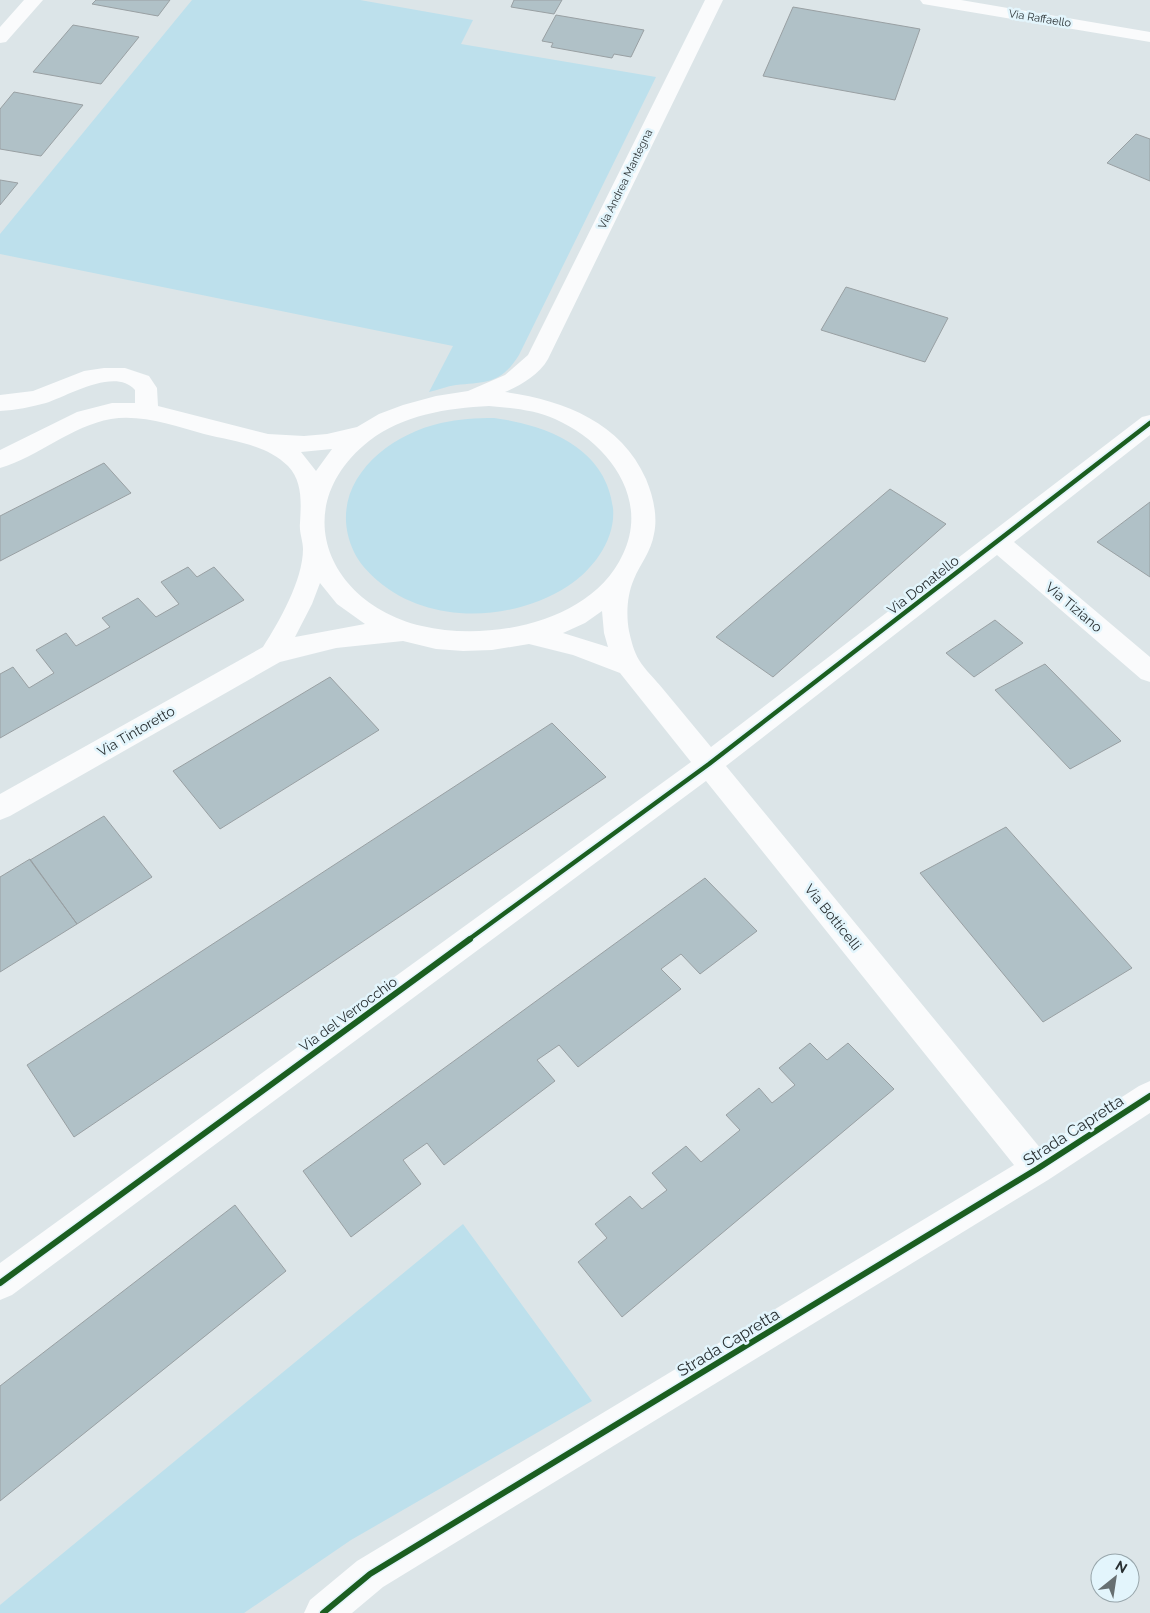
<svg xmlns="http://www.w3.org/2000/svg" width="1150" height="1613" font-family="Raleway,sans-serif">
<style>
.green{fill:#bde0ec}
.building{fill:#b0c1c7;stroke:#99a0a3}
.lines{fill:none;stroke-linecap:round;stroke-linejoin:round}
.street{fill:#fafbfc;fill-rule:evenodd}
.cycleway-far1-casing{stroke:#e3f5fc;stroke-width:8}
.cycleway-casing{stroke:#e3f5fc;stroke-width:9}
.cycleway-far1{stroke:#1b5e20;stroke-width:4.5}
.cycleway{stroke:#1b5e20;stroke-width:6}
.labels{text-anchor:middle;stroke-width:5;stroke-linejoin:round;paint-order:stroke}
.far-street-label{font-size:11px;fill:#282f31;stroke:#e3f5fc}
.street-label{font-size:14px;fill:#282f31;stroke:#e3f5fc}
.near-street-label{font-size:16px;fill:#282f31;stroke:#e3f5fc}
</style>
<rect width="100%" height="100%" fill="#dce5e8"/>
<path class="green" d="M192 0H360L473 20 461 44 656 77 519 355C501 384 486 382 456 385 447 386 438 390 429 392L453 346 0 254V234Z
M494 418C547 425 606 448 613 508 616 539 593 570 568 586 513 622 429 625 378 581 369 573 359 563 354 552 324 488 383 436 441 423 459 419 476 418 494 418Z
M463 1224 592 1401 351 1540 244 1613H0V1605Z"/>
<path class="building" d="M96 0H170L158 16 92 4Z
M514 0H562L554 14 511 7Z
M793 7 920 29 895 100 763 76Z
M556 15 644 30 631 57 614 54 612 58 551 47 553 43 542 41Z
M73 25 139 37 101 84 33 72Z
M14 92 83 105 41 156 0 149V109Z
M1136 134 1150 139V181L1107 163Z
M0 180 18 183 0 205Z
M846 287 948 318 925 362 821 330Z
M104 463 131 493 0 561V516Z
M890 489 946 524 773 677 716 637Z
M1150 502V577L1097 542Z
M188 567 197 577 214 567 244 600 0 738V674L13 667 29 688 54 673 36 650 66 633 76 646 110 627 102 618 138 598 156 617 179 604 161 582Z
M995 620 1023 643 974 677 946 653Z
M1045 664 1121 741 1070 769 995 690Z
M330 677 379 730 220 829 173 771Z
M552 723 606 777 74 1137 27 1065Z
M104 816 152 877 77 924 30 860Z
M1006 827 1132 968 1043 1022 920 873Z
M30 859 77 924 0 972V877Z
M705 878 757 931 700 974 681 954 661 969 681 989 578 1067 559 1045 537 1060 555 1081 444 1165 427 1143 403 1160 421 1184 351 1237 303 1171Z
M810 1043 827 1060 848 1043 894 1089 622 1317 578 1262 607 1238 595 1224 630 1196 642 1209 667 1190 652 1173 686 1146 701 1162 740 1130 726 1115 759 1088 772 1103 795 1085 779 1068Z
M235 1205 286 1271 0 1501V1386Z"/>
<g class="lines">
<path class="street" d="M24 0H43L6 42 0 43V27Z
M705 0H723L548 359C539 375 521 385 505 392 563 400 621 422 646 479 653 496 658 516 654 534 651 552 640 564 634 579 627 595 626 614 629 631 631 640 634 652 639 660 645 670 655 679 663 689 679 708 695 728 711 747L1142 417 1150 415V435L1014 542 1150 657V682L1141 679 997 555 726 766 1041 1149 1139 1086 1150 1081V1113L1048 1180 383 1587 352 1613H304L310 1600 357 1561 1014 1165 706 781 12 1295 0 1300V1263L691 762 620 673 573 655 529 644 492 650 463 651 436 649 403 641 336 648 280 662 10 816 0 820V794L263 647C279 622 303 580 303 549 303 541 299 532 300 523 301 503 303 482 288 466 266 444 232 441 204 434 174 426 142 414 111 419 71 426 38 457 0 468V450L77 412 112 403H135V390C115 367 68 396 46 403 31 407 16 410 0 411V395L33 391 84 371 104 368H125L149 376 157 388 158 406 268 434 304 436 327 434 357 427 379 414 403 405 436 396 468 391 505 375 528 355ZM489 406C511 408 535 410 555 419 607 442 650 497 623 554 592 623 488 642 422 626 328 604 286 507 369 441 403 415 447 408 489 406ZM332 449 316 471 301 452ZM320 583 337 604 365 624 295 637 312 604ZM602 611 604 633 608 647 563 633 585 623Z
M920 0H961L1150 32V42L929 5 923 4Z"/>
<defs>
<path id="cycleway-far1" d="M468 940 709 764 1150 423"/>
<path id="cycleway" d="M0 1283 470 939
M323 1613 370 1574 1037 1169 1150 1096"/>
</defs>
<use href="#cycleway-far1" class="cycleway-far1-casing"/>
<use href="#cycleway" class="cycleway-casing"/>
<use href="#cycleway-far1" class="cycleway-far1"/>
<use href="#cycleway" class="cycleway"/>
</g>
<g class="labels">
<g class="far-street-label">
<text transform="translate(1040 18) rotate(9)" y="4">Via Raffaello</text>
<text transform="translate(625 179) rotate(-64)" y="4">Via Andrea Mantegna</text>
</g>
<g class="street-label">
<text transform="translate(923 585) rotate(-38)" y="5">Via Donatello</text>
<text transform="translate(1074 607) rotate(40)" y="5">Via Tiziano</text>
<text transform="translate(136 731) rotate(-30)" y="5">Via Tintoretto</text>
<text transform="translate(833 917) rotate(51)" y="5">Via Botticelli</text>
<text transform="translate(348 1014) rotate(-36)" y="5">Via del Verrocchio</text>
</g>
<g class="near-street-label">
<text transform="translate(1073 1130) rotate(-33)" y="6">Strada Capretta</text>
<text transform="translate(728 1342) rotate(-31)" y="6">Strada Capretta</text>
</g>
</g>
<g transform="translate(1115 1578) rotate(30)"><circle r="24" fill="#e3f5fc" stroke="#98a6ab"/>
<path d="M0-4L9 19L0 12L-9 19Z" fill="#676f71"/>
<text y="-8" font-size="14" font-weight="bold" text-anchor="middle" fill="#282f31">N</text>
</g>
</svg>
